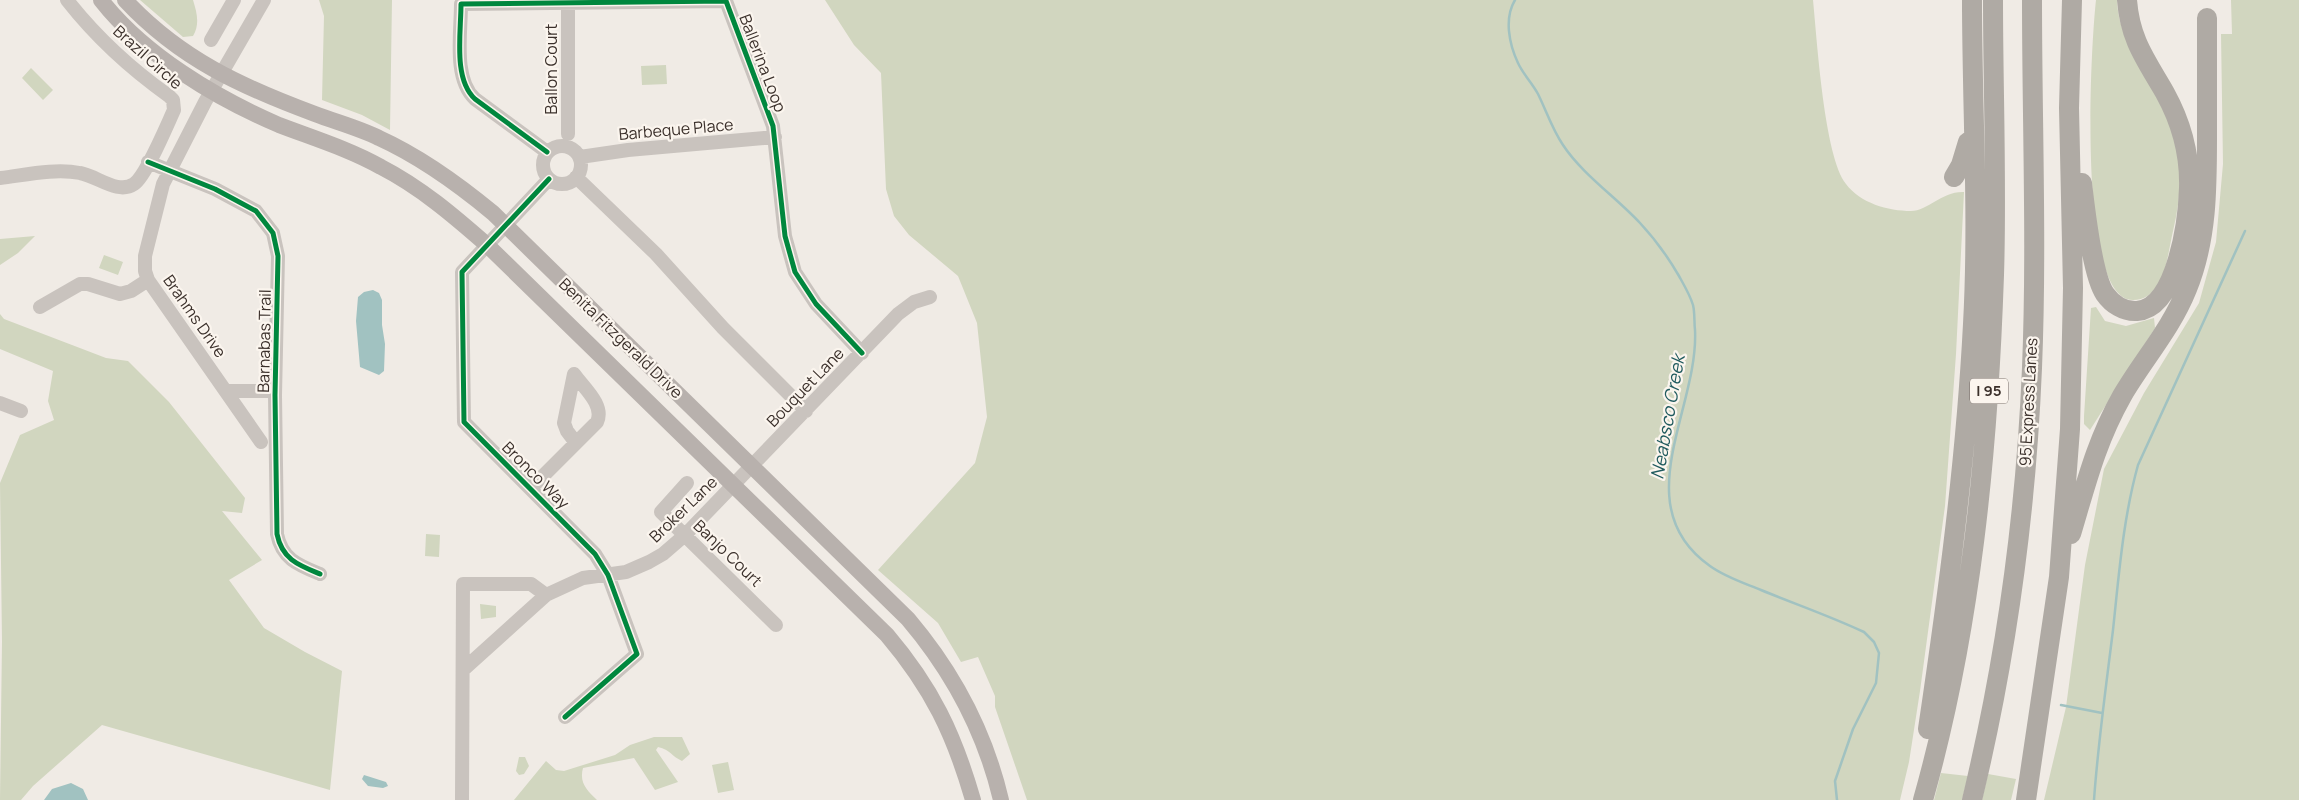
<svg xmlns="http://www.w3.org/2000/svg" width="2299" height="800" font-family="Manrope,sans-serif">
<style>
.green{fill:#d1d6bf}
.water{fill:#a1c2c1}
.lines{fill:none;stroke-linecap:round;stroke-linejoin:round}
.stream{stroke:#a1c2c1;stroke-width:2.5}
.minor{stroke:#c9c3be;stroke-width:14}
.major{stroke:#b8b1ad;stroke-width:16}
.highway{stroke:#afaaa4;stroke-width:20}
.cycleway-casing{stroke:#fbf5ee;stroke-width:8}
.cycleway{stroke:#00873e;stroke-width:5}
.labels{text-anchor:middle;stroke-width:4.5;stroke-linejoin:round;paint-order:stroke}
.shield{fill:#fbf5ee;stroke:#756b66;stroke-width:1}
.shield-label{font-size:15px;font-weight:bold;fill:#3b302b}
.street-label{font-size:16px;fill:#3b302b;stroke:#fbf5ee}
.water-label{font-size:18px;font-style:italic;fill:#1f5a5e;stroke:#fbf5ee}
</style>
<rect width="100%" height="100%" fill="#f0ebe5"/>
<path class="green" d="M140 0H193C197 13 200 24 193 36L183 37Z
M319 0H392L390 130 362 115 322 100 324 16Z
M825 0H1813C1817 39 1824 156 1846 184 1860 203 1888 211 1911 211 1928 211 1942 191 1964 192L1956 354 1945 506 1920 691 1909 762 1900 800H1027L995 707V696L978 657 961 662 938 623 878 570 975 463 987 417 977 323 958 276 909 235 894 216 886 189 881 73 854 45Z
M2096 0H2117C2118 38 2143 67 2160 99 2183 141 2184 186 2173 231 2169 248 2167 270 2158 285 2152 294 2144 300 2133 300 2076 300 2091 43 2096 0Z
M2231 0H2299V800H2044L2066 707 2085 565 2104 469 2144 393 2199 303 2216 242 2223 164 2221 34H2232Z
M666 65 667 84 642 85 641 66Z
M31 68 53 90 43 100 22 78Z
M35 236 18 253 0 265V239Z
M104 255 123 262 118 275 99 268Z
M2096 307 2105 321 2126 326 2154 318 2155 328 2090 430 2084 424V416L2091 308Z
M0 314 4 319 106 358 128 361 169 402 245 498 242 513 222 511 262 560 229 580 264 628 305 652 342 671 330 790 102 725 33 786 21 800H0L2 641 0 483 20 435 54 420 48 401 53 371 0 349Z
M426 534 440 535 439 557 425 556Z
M480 604 496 606V617L481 619Z
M654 737H682L690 754 682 761C671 756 671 750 658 747L656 750 678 782 655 790 634 758 583 768C579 783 587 790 597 800H514L546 761 556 770 564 771 615 755 630 745Z
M519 757H525L529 766 524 774 519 775 516 771Z
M728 762 734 790 718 793 712 765Z
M1941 773 1968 776 1962 800H1934Z
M1988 774 2016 779 2011 800H1982Z"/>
<path class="water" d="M373 290 379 293 382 300V325L385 344 384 371 379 375 360 367 356 321 358 297 364 292Z
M364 775 386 782 388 786 383 788 368 786 362 779Z
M71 783 83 789 88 800H44L52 789Z"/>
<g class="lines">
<path class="stream" d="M1515 0C1504 18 1509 44 1518 63 1523 74 1532 83 1538 94 1546 110 1552 129 1563 145 1582 174 1617 198 1640 223 1655 239 1668 257 1679 276 1684 285 1690 295 1693 305 1695 313 1694 322 1695 330 1699 409 1625 506 1710 566 1725 577 1744 583 1761 590 1795 604 1830 616 1864 632L1874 642 1879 653 1876 683 1853 729 1835 781 1837 800
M2061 705 2102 713
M2094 800C2098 743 2106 687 2113 630 2119 574 2123 519 2138 465L2245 231"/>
<path class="minor" d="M568 3V134
M211 40 234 0
M543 165a19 19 0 1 1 38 0a19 19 0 1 1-38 0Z
M547 152 475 99C453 79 461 33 461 4L726 1 773 126 785 236 795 272 816 304 862 353
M580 157 628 150 775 137
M148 162 215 189 256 211 273 233 278 256 275 395 277 534C282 559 298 565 320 574
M576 177 656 254 723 328 806 411
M0 178C25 175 55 168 80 173 97 176 118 195 134 184 146 176 167 125 174 110L173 100 169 96C131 69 96 37 67 0
M549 179 462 272 464 422 595 554 608 575 637 654 565 717
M40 307 80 284H88L120 294 131 291 148 280
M226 391H275
M0 403 21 411
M261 442 148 280 145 271V256L163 184 205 102 264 0
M687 483 661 512 776 625
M531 488 597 422C605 405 583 387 574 374L564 423 567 431 576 443
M464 669 546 595 583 578 626 572 649 562 663 554 685 535 898 314 914 302 930 297
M462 800 463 584H531L546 595"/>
<path class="major" d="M101 0C144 55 216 98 279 125 313 138 349 149 381 167 420 187 454 216 487 245L887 635C932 688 954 734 973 800
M125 0C180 59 242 87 315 114 336 122 359 128 379 138 421 157 458 184 493 213L908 619C953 672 985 732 1001 800"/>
<path class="highway" d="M1954 177 1961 165 1968 142
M2082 183C2085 208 2092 275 2105 294 2112 304 2124 312 2137 311 2177 308 2188 220 2189 188 2190 155 2181 122 2165 93 2146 60 2130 40 2127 0
M2071 534C2086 484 2096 442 2122 396 2143 360 2171 329 2187 289 2208 238 2207 183 2207 128 2207 92 2207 55 2207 18
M1928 729C1948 594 1966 460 1973 324 1979 216 1972 108 1972 0
M1923 800C1971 630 1988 452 1994 275 1997 184 1993 92 1993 0
M1972 800C2006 659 2026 513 2032 368 2037 246 2032 122 2032 0
M2026 800 2059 577 2070 429 2073 288 2069 108 2072 0"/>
<defs>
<path id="cycleway" d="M547 152 475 99C453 79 461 33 461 4L726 1 773 126 785 236 795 272 816 304 862 353
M148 162 215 189 256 211 273 233 278 256 275 395 277 534C282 559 298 565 320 574
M549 179 462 272 464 422 595 554 608 575 637 654 565 717"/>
</defs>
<use href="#cycleway" class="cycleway-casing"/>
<use href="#cycleway" class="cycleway"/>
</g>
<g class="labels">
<rect class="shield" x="1970" y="378.5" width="38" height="25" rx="4"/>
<g class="shield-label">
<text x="1989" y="396">I 95</text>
</g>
<g class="street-label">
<text transform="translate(148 57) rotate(42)" y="6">Brazil Circle</text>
<text transform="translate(763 63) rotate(69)" y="6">Ballerina Loop</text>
<text transform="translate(551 69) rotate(-90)" y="6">Ballon Court</text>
<text transform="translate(676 129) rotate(-5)" y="6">Barbeque Place</text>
<text transform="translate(195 316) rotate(55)" y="6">Brahms Drive</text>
<text transform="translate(621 338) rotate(44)" y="6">Benita Fitzgerald Drive</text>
<text transform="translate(264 341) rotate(-89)" y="6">Barnabas Trail</text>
<text transform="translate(805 387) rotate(-46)" y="6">Bouquet Lane</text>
<text transform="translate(2028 402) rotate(-87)" y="6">95 Express Lanes</text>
<text transform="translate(536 475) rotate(45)" y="6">Bronco Way</text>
<text transform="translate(683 509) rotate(-44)" y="6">Broker Lane</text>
<text transform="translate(728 553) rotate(44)" y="6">Banjo Court</text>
</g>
<g class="water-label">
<text transform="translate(1668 417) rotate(-80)" y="6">Neabsco Creek</text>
</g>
</g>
</svg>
